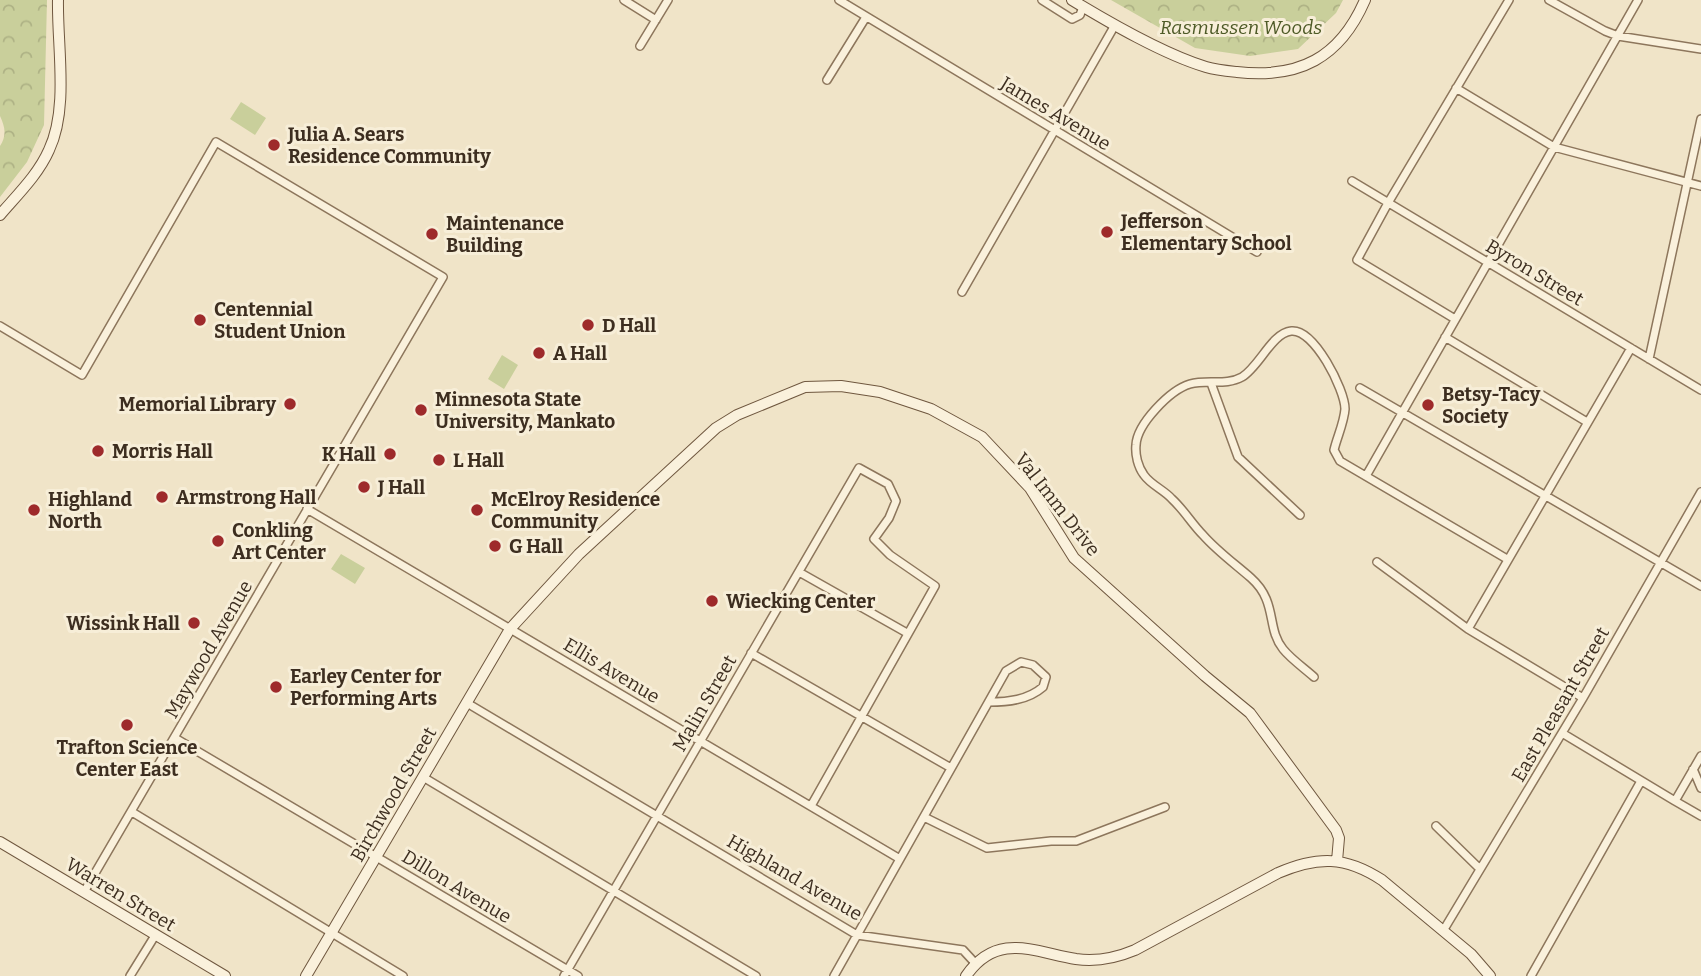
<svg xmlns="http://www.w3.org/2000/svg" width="1701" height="976" font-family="Bitter,serif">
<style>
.forest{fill:url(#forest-crowns)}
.pitch{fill:#c9cf9b}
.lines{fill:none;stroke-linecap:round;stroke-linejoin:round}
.street-casing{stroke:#8d765c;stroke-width:10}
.secondary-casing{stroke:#6f573f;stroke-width:12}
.street{stroke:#faf1dc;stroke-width:7}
.secondary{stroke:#faf1dc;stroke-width:10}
.poi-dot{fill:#9e2a2b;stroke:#f7eed8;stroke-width:2.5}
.labels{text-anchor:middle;stroke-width:6;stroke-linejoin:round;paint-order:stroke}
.park-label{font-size:19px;font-style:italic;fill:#4d5a26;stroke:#f7eed8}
.street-label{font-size:19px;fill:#3d2e20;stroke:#f7eed8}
.poi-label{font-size:19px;font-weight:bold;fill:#3d2e20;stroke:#f7eed8;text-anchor:start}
</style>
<defs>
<pattern id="forest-crowns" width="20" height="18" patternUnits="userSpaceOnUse" patternTransform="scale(1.75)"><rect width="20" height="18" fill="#c9cf9b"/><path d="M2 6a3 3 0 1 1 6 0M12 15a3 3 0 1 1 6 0" fill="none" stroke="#aeb285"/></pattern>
</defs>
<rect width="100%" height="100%" fill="#f0e4c8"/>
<path class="forest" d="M0 0H47L44 125 27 162 0 197V146C7 135 5 127 0 116Z
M1111 0H1343L1336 13 1298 49 1250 56 1195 48Z"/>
<path class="pitch" d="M241 102 266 118 255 135 230 119Z
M502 355 518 365 504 389 488 379Z
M341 554 365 568 355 584 331 569Z"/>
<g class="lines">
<defs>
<path id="street" d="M624 0 656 20
M839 0 1257 252
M1042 0 1072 19 1080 15 1083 7
M1549 0 1605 31 1618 36 1701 49
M640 46 668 0
M827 80 866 17
M1456 88 1554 147 1701 186
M1352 181 1701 390
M962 292 1115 25
M1455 319 1357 260 1388 203 1509 0
M0 326 82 375 216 142 443 277 84 892
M1445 337 1587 422
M1649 359 1701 119
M1211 383 1238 457 1300 515
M1360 388 1701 586
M1366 476 1638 0
M307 509 900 859
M1377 562 1468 629 1583 698
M799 572 907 633
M1468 629 1631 348
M751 653 951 768
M1314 677C1304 668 1291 659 1283 649 1266 628 1278 602 1251 578 1235 564 1217 551 1203 535 1192 524 1184 510 1172 499 1164 490 1151 485 1144 475 1138 467 1135 455 1136 445 1137 424 1170 390 1190 384 1207 379 1226 386 1242 377 1259 367 1272 333 1291 331 1314 328 1345 390 1345 409 1344 423 1337 437 1334 450L1340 461 1507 559
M467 703 857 935 963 950 975 963
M1562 733 1675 801 1701 756
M175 738 578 976
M1693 769 1701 788
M423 777 756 976
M1675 801 1701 816
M132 812 403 976
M924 817 987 848 1051 841H1076L1165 807
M1436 826 1480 869
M1443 931 1583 698 1701 492
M130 976 156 934
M564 976 859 468 888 484 896 501 889 518 874 539 890 555 935 586 811 806
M834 976 1006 671 1021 662 1033 665 1046 677 1043 687C1028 700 1008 702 989 702
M1531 976 1641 781"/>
<path id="secondary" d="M1072 0C1110 23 1163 54 1206 67 1216 70 1227 71 1237 72 1299 79 1340 58 1365 0
M0 215C17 195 38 175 49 150 69 108 57 46 58 0
M0 842 225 976
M306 976 510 629 579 554 716 428 737 415 805 387 841 386 880 392 931 409 982 437 1030 488 1074 558 1205 676 1250 713 1336 830 1339 838 1337 861
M966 976C997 931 1034 952 1076 959 1097 962 1116 958 1135 950L1278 873C1318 856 1345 856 1382 880L1471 954 1490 976"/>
</defs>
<use href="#street" class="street-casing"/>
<use href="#secondary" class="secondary-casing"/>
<use href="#street" class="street"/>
<use href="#secondary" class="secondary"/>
</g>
<g class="poi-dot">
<circle cx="274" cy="145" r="7"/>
<circle cx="1107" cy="232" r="7"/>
<circle cx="432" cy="234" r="7"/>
<circle cx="200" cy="320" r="7"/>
<circle cx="588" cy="325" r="7"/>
<circle cx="539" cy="353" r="7"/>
<circle cx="290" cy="404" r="7"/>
<circle cx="1428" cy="405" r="7"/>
<circle cx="421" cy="410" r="7"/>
<circle cx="98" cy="451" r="7"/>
<circle cx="390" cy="454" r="7"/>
<circle cx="439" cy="460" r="7"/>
<circle cx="364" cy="487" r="7"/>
<circle cx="162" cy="497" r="7"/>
<circle cx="34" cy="510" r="7"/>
<circle cx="477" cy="510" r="7"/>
<circle cx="218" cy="541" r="7"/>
<circle cx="495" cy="546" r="7"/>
<circle cx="712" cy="601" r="7"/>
<circle cx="194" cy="623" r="7"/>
<circle cx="276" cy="687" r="7"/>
<circle cx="127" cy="725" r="7"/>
</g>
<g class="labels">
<g class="park-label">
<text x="1241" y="34">Rasmussen Woods</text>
</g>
<g class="street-label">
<text transform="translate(1056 113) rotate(31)" y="7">James Avenue</text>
<text transform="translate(1535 272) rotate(31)" y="7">Byron Street</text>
<text transform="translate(1058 504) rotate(52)" y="7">Val Imm Drive</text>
<text transform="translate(208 649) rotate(-60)" y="7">Maywood Avenue</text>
<text transform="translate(612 670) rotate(31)" y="7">Ellis Avenue</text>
<text transform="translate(704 703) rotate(-60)" y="7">Malin Street</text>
<text transform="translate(1560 704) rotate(-60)" y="7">East Pleasant Street</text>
<text transform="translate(393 794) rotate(-60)" y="7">Birchwood Street</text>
<text transform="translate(795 877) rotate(30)" y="7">Highland Avenue</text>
<text transform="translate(457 886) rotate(31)" y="7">Dillon Avenue</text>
<text transform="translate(121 894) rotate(31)" y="7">Warren Street</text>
</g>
<g class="poi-label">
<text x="288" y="141">Julia A. Sears<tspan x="288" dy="22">Residence Community</tspan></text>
<text x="1121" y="228">Jefferson<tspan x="1121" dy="22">Elementary School</tspan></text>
<text x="446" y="230">Maintenance<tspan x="446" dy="22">Building</tspan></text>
<text x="214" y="316">Centennial<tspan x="214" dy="22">Student Union</tspan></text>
<text x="602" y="332">D Hall</text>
<text x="553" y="360">A Hall</text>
<text x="1442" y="401">Betsy-Tacy<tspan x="1442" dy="22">Society</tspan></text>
<text x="435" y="406">Minnesota State<tspan x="435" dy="22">University, Mankato</tspan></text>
<text x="276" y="411" text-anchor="end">Memorial Library</text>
<text x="112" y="458">Morris Hall</text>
<text x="376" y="461" text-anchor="end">K Hall</text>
<text x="453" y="467">L Hall</text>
<text x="378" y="494">J Hall</text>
<text x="176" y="504">Armstrong Hall</text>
<text x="48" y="506">Highland<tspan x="48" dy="22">North</tspan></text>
<text x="491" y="506">McElroy Residence<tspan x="491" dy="22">Community</tspan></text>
<text x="232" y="537">Conkling<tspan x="232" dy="22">Art Center</tspan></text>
<text x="509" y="553">G Hall</text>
<text x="726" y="608">Wiecking Center</text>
<text x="180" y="630" text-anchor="end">Wissink Hall</text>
<text x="290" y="683">Earley Center for<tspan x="290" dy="22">Performing Arts</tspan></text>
<text x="127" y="754" text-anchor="middle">Trafton Science<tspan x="127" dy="22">Center East</tspan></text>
</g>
</g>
</svg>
